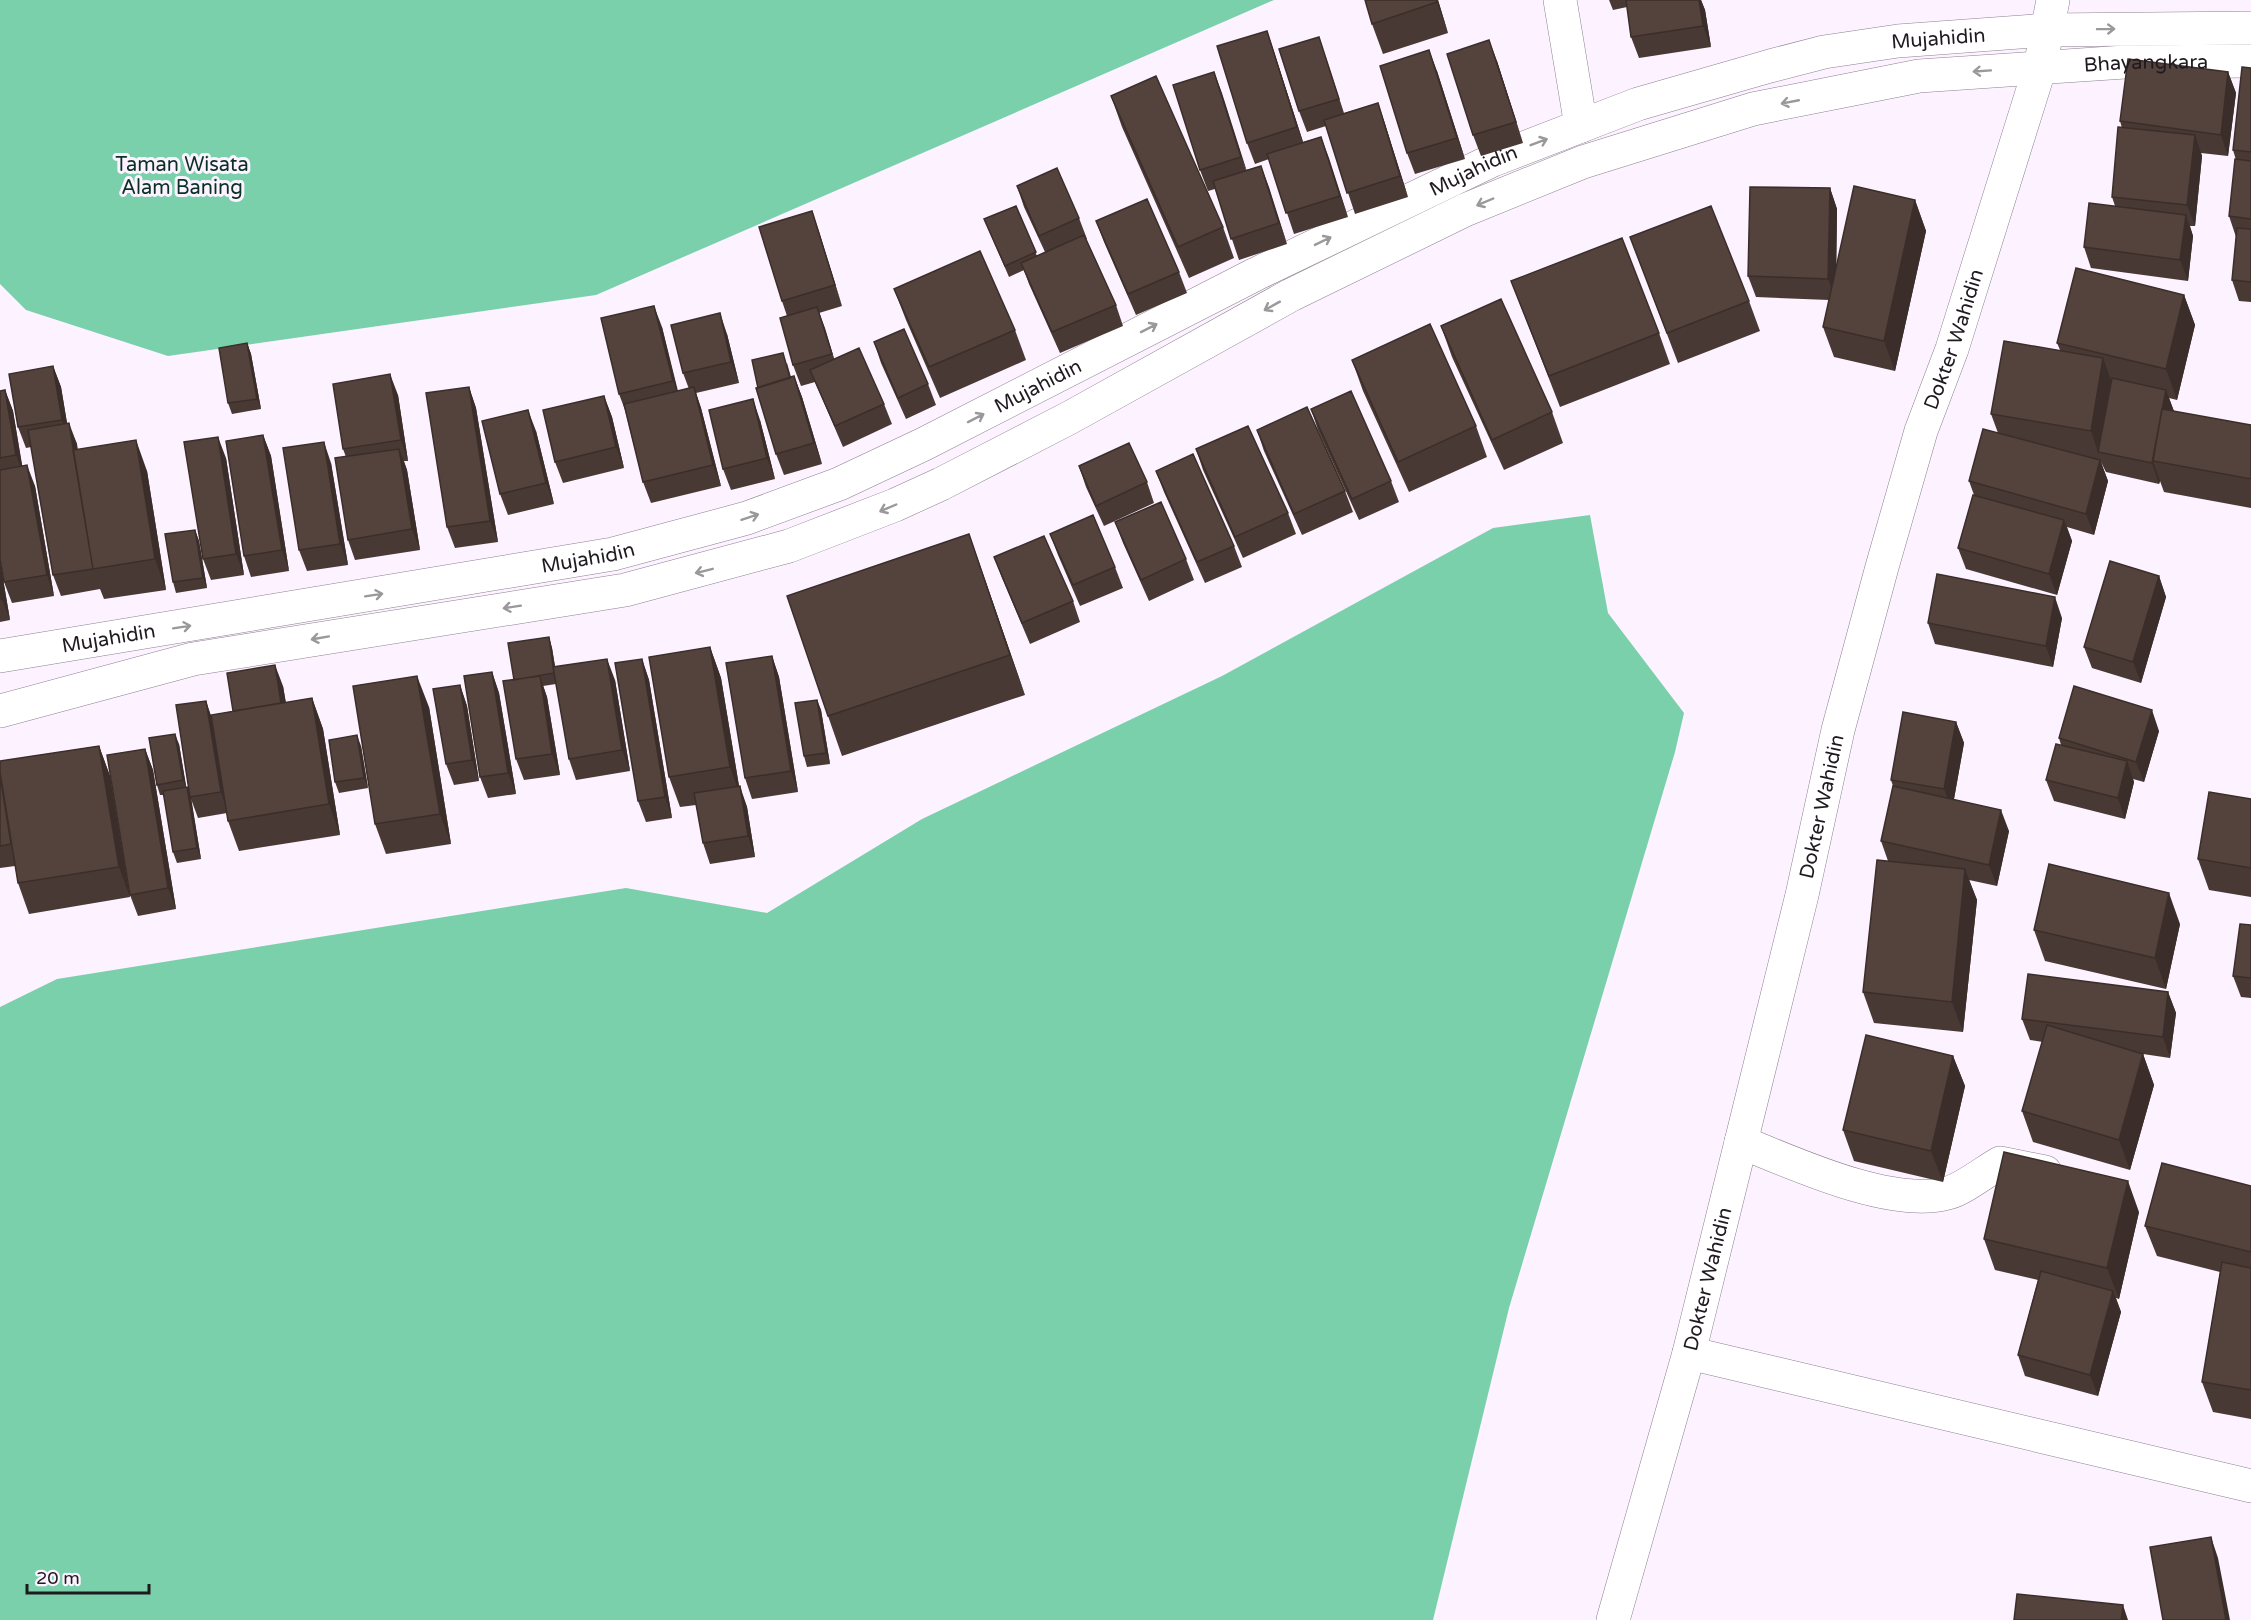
<svg xmlns="http://www.w3.org/2000/svg" width="2251" height="1620" font-family="'Varela Round',sans-serif">
<style>
.forest{fill:#7ad0aa}
.lines{fill:none;stroke-linecap:round;stroke-linejoin:round}
.street-casing{stroke:#8d808f;stroke-width:34}
.secondary-casing{stroke:#8d808f;stroke-width:34}
.primary-casing{stroke:#8d808f;stroke-width:34}
.street{stroke:#fff;stroke-width:33}
.secondary{stroke:#fff;stroke-width:33}
.primary{stroke:#fff;stroke-width:33}
.wall{fill:#483934}
.shaded-wall{fill:#3b2e2a}
.building{fill:#54423c;stroke:#3b2e2a;stroke-width:1.5}
.oneway{stroke:#9a989a}
.labels{text-anchor:middle;stroke-width:6;stroke-linejoin:round;paint-order:stroke}
.street-label{font-size:20px;fill:#1f1a1f;stroke:#fdf2ff}
.park-label{font-size:20px;fill:#093122;stroke:#fdf2ff}
</style>
<rect width="100%" height="100%" fill="#fdf2ff"/>
<path class="forest" d="M0 0H1274L596 295 168 356 26 310 0 284Z
M1590 515 1608 613 1684 713 1675 752 1509 1308 1433 1620H0V1007L57 979 626 888 767 913 922 819 1222 676 1493 528Z"/>
<g class="lines">
<defs>
<path id="street" d="M1560 0 1581 126
M1741 1142C1793 1163 1892 1209 1948 1193 1963 1189 1986 1171 2000 1163L2045 1172
M1689 1353 2251 1486"/>
<g id="secondary">
<path id="s1" d="M1613 1620 1689 1353 1802 895 1838 730 1882 567 1921 431 1952 349 2040 67 2053 0"/>
</g>
<g id="primary">
<path id="s2" d="M0 656 613 554 747 518 839 484 924 444 1256 274 1493 160 1638 104 1770 66 1824 52 1898 41 2047 30 2251 28"/>
<path id="s3" d="M0 711 193 659 625 590 789 546 895 505 941 484 1069 418 1291 295 1465 210 1583 162 1753 109 1919 76 2125 62 2251 61"/>
</g>
</defs>
<use href="#street" class="street-casing"/>
<use href="#secondary" class="secondary-casing"/>
<use href="#primary" class="primary-casing"/>
<use href="#street" class="street"/>
<use href="#secondary" class="secondary"/>
<use href="#primary" class="primary"/>
</g>
<path class="wall" d="M1438 0 1448 33 1383 54 1372 24Z
M1609 0H1701L1705 10 1711 47 1639 58 1631 37 1627 7 1613 10Z
M1267 31 1274 52 1303 142 1321 137 1348 217 1294 234 1269 159 1255 164 1247 143Z
M1326 58 1344 113 1378 103 1385 124 1408 197 1355 214 1326 126 1307 132 1299 111Z
M1497 61 1523 143 1481 156 1473 135Z
M2251 68V302L2239 301 2232 280 2236 237 2229 216 2236 160 2233 150Z
M1437 71 1465 159 1415 174 1407 153Z
M1214 72 1246 170 1261 166 1287 244 1239 260 1215 189 1208 191 1200 170Z
M2228 72 2236 93 2228 156 2201 153 2202 156 2195 226H2190L2193 236 2188 281 2091 268 2084 247 2115 206 2112 197 2122 128 2120 121Z
M1111 96 1223 227 1234 258 1189 278 1122 127Z
M1017 186 1079 218 1087 239H1086L1116 305 1123 326 1060 353 1029 284 1024 270 1009 277 984 219 1016 206 1037 256 1045 252 1024 207Z
M1830 188 1837 209 1836 268 1915 200 1926 231 1895 371 1834 357 1823 327 1829 300 1756 297 1748 276Z
M812 211 819 232 842 306 819 313 834 359 884 404 892 424 843 447 815 382 801 386 793 365 787 316 782 301Z
M1096 221 1179 272 1187 293 1136 315 1104 242Z
M1630 237 1749 301 1760 331 1678 363Z
M1511 281 1659 333 1670 364 1560 407Z
M894 289 1015 330 1026 360 940 398 906 320Z
M2184 295 2195 325 2177 400 2169 398 2174 412 2251 425V508L2164 492 2160 481 2159 484 2106 472 2101 462 2108 481 2094 535 2067 527 2072 541 2057 595 1966 569 1958 548 1974 495 1969 481 1998 433 1991 414 2060 350 2057 343Z
M1441 326 1552 412 1563 443 1504 470 1452 357Z
M662 327 678 391 689 389 683 373 727 334 739 383 696 393 701 408 721 486 651 503 643 482 625 410 619 394Z
M874 342 928 384 936 405 906 419 881 363Z
M247 343 251 354 261 409 232 414 228 403Z
M1352 360 1476 426 1487 457 1409 492 1363 391Z
M787 363 791 377 794 376 802 397 822 464 784 475 776 454 758 388Z
M53 366 61 387 67 423 77 444V449L147 471 166 590 104 599 100 589 61 596 53 575 31 447 26 448 18 427Z
M469 387 476 408 498 542 455 548 447 527Z
M5 390 13 411 22 466 35 486 54 596 12 603 4 582 0 559V391Z
M398 395 408 461H404L407 470 420 550 355 560 348 540 346 457 343 449Z
M604 396 612 417 624 468 563 483 555 462Z
M1311 409 1391 481 1399 502 1359 520 1318 430Z
M760 420 775 479 731 490 723 469Z
M1257 430 1345 491 1353 512 1302 535 1264 451Z
M536 431 554 504 508 515 500 494Z
M263 435 271 456 289 571 251 577 244 556Z
M1196 449 1288 513 1296 534 1243 558 1203 470Z
M226 458 244 575 211 580 203 559Z
M331 463 348 565 307 571 299 550Z
M1079 466 1147 482 1154 503 1104 526 1086 487Z
M1156 471 1234 546 1242 567 1205 583 1164 492Z
M1115 522 1186 559 1194 580 1149 601 1123 543Z
M195 530 199 541 207 588 176 593 173 582Z
M969 534 1025 695 842 756 828 716Z
M1050 534 1115 567 1123 588 1080 606 1058 555Z
M994 557 1073 601 1080 622 1030 644 1002 578Z
M0 561 10 620 0 622Z
M2159 576 2166 597 2141 683 2092 668 2084 647Z
M2062 618 2053 667 1935 644 1928 623Z
M549 637 552 648 555 667 615 680 630 771 576 780 569 759 556 684 543 686 547 697 560 775 524 780 516 759 514 680Z
M710 647 721 678 739 786 747 807 755 857 710 864 703 843 696 805 680 807 669 777Z
M772 656 779 677 798 792 752 799 745 778Z
M642 659 649 680 672 818 646 822 638 801Z
M492 672 499 693 516 794 488 798 480 777Z
M460 685 467 706 479 781 454 785 446 764Z
M283 686 286 703 312 698 323 729 340 835 239 851 228 821 227 813 198 818 191 799 201 859 177 863 173 852 164 795H160L157 785 179 744 186 787H187L190 795 206 701 211 716 233 711Z
M817 700 821 710 830 764 807 767 804 756Z
M429 707 451 844 386 854 375 824Z
M1956 722 1964 743 1954 799 2009 831 1997 886 1969 880 1977 900 1963 1032 1874 1023 1863 992 1888 861 1881 841 1893 786 1891 780Z
M2159 731 2144 782 2133 779 2134 782 2125 819 2054 801 2046 780 2061 745 2059 738Z
M99 746 110 776 130 897 29 914 18 883 15 866 0 868V761Z
M361 746 368 788 339 793 335 782Z
M145 749 153 770 176 909 138 916 130 895Z
M2251 799V897L2209 890 2198 859Z
M2180 924 2166 989 2045 961 2034 930Z
M2251 925V998L2241 997 2233 976Z
M2168 992 2176 1013 2170 1058 2143 1054 2154 1085 2130 1170 2033 1142 2022 1111 2043 1042 2030 1040 2022 1019Z
M1953 1056 1965 1086 1943 1182 1854 1161 1843 1130Z
M2251 1186V1419L2213 1412 2202 1382 2220 1272 2157 1256 2145 1226Z
M2139 1212 2119 1299 2116 1298 2121 1312 2098 1396 2025 1376 2018 1355 2038 1280 1995 1270 1984 1239Z"/>
<path class="shaded-wall" d="M1436 0H1438L1448 33Z
M1699 0H1701L1705 10 1711 47 1703 26Z
M1267 31 1274 52 1305 148 1297 127Z
M1489 40 1497 61 1523 143 1516 122Z
M1429 50 1437 71 1465 159 1457 138Z
M1214 72 1222 93 1249 178 1241 157Z
M2228 72 2236 93 2228 156 2221 135Z
M1378 103 1385 124 1408 197 1400 176Z
M2195 135 2202 156 2195 226 2187 205Z
M1321 137 1329 158 1348 217 1340 196Z
M1261 166 1269 187 1287 244 1279 223Z
M1830 188 1837 209 1836 300 1828 279Z
M1915 200 1926 231 1895 371 1884 341Z
M812 211 819 232 842 306 835 285Z
M2186 215 2193 236 2188 281 2180 260Z
M2184 295 2195 325 2177 400 2166 369Z
M654 306 662 327 680 402 673 381Z
M817 307 825 328 839 375 832 354Z
M720 313 727 334 739 383 731 362Z
M247 343 251 354 261 409 257 399Z
M2103 358 2114 388 2098 452 2091 431Z
M53 366 61 387 70 441 62 420Z
M390 374 398 395 408 461 401 440Z
M794 376 802 397 822 464 814 443Z
M469 387 476 408 498 542 490 521Z
M694 387 701 408 721 486 713 465Z
M5 390 13 411 24 476 16 455Z
M2166 390 2174 411 2163 463 2153 461 2160 481 2159 484 2152 463Z
M604 396 612 417 624 468 616 447Z
M753 399 760 420 775 479 767 458Z
M528 410 536 431 554 504 546 483Z
M69 423 77 444 97 568 93 569Z
M263 435 271 456 289 571 282 550Z
M218 437 226 458 244 575 236 554Z
M136 440 147 471 166 590 155 559Z
M324 442 331 463 348 565 340 544Z
M399 449 407 470 420 550 412 529Z
M2100 460 2108 481 2094 535 2086 514Z
M27 465 35 486 54 596 47 575Z
M2064 520 2072 541 2057 595 2049 574Z
M195 530 199 541 207 588 203 578Z
M969 534 983 574 1025 695 1010 655Z
M0 561 10 620 2 599 0 586Z
M2159 576 2166 597 2141 683 2133 662Z
M2055 597 2062 618 2053 667 2046 646Z
M549 637 552 648 558 684 554 673Z
M710 647 721 678 741 798 730 767Z
M772 656 779 677 798 792 791 771Z
M607 659 615 680 630 771 622 750Z
M642 659 649 680 672 818 665 797Z
M275 665 283 686 290 729 282 708Z
M492 672 499 693 516 794 508 773Z
M417 676 429 707 451 844 440 814Z
M540 676 547 697 560 775 552 754Z
M460 685 467 706 479 781 472 760Z
M312 698 323 729 340 835 329 804Z
M817 700 821 710 830 764 826 753Z
M206 701 213 722 228 813 221 792Z
M2152 710 2159 731 2144 782 2136 762Z
M1956 722 1964 743 1952 810 1944 789Z
M175 734 179 744 187 791 183 780Z
M357 735 361 746 368 788 364 778Z
M99 746 110 776 130 897 119 867Z
M145 749 153 770 176 909 168 888Z
M2127 761 2134 782 2125 819 2118 798Z
M740 786 747 807 755 857 748 836Z
M187 787 191 797 201 859 197 848Z
M2001 810 2009 831 1997 886 1989 865Z
M1965 869 1977 900 1963 1032 1952 1002Z
M2169 893 2180 924 2166 989 2155 958Z
M2168 992 2176 1013 2170 1058 2163 1037Z
M2143 1054 2154 1085 2130 1170 2119 1140Z
M1953 1056 1965 1086 1943 1182 1931 1151Z
M2128 1181 2139 1212 2119 1299 2107 1268Z
M2113 1291 2121 1312 2098 1396 2090 1375Z
M2211 1537 2218 1558 2230 1620H2226Z
M2123 1605 2128 1620H2121Z"/>
<path class="building" d="M1365 0H1436L1437 2 1372 24Z
M1626 0H1699L1703 26 1631 37Z
M1267 31 1297 127 1247 143 1217 46Z
M1319 37 1339 99 1299 111 1279 49Z
M1489 40 1516 122 1473 135 1447 54Z
M1429 50 1457 138 1407 153 1380 66Z
M2128 59 2228 72 2221 135 2120 121Z
M2242 67 2251 68V152L2233 150Z
M1214 72 1241 157 1200 170 1173 85Z
M1156 76 1223 227 1178 247 1111 96Z
M1378 103 1400 176 1347 193 1324 120Z
M2118 127 2195 135 2187 205 2112 197Z
M1321 137 1340 196 1286 213 1267 154Z
M2235 159 2251 161V219L2229 216Z
M1261 166 1279 223 1231 239 1213 181Z
M1057 168 1079 218 1039 236 1017 186Z
M1854 186 1915 200 1884 341 1823 327Z
M1750 187 1830 188 1828 279 1748 276Z
M1147 199 1179 272 1128 294 1096 221Z
M2089 203 2186 215 2180 260 2084 247Z
M1016 206 1036 252 1005 266 984 219Z
M1711 206 1749 301 1667 333 1630 237Z
M812 211 835 285 782 301 759 227Z
M2237 228 2251 229V282L2232 280Z
M1084 235 1116 305 1052 332 1021 263Z
M1622 238 1659 333 1549 376 1511 281Z
M980 251 1015 330 929 367 894 289Z
M2076 268 2184 295 2166 369 2057 343Z
M1501 299 1552 412 1492 440 1441 326Z
M654 306 673 381 619 394 601 318Z
M817 307 832 354 793 365 780 318Z
M720 313 731 362 683 373 671 325Z
M1430 324 1476 426 1398 462 1352 360Z
M904 329 928 384 898 398 874 342Z
M2004 341 2103 358 2091 431 1991 414Z
M247 343 257 399 228 403 219 348Z
M859 348 884 404 835 426 810 370Z
M783 353 790 378 758 388 752 360Z
M53 366 62 420 18 427 9 374Z
M390 374 401 440 343 449 333 384Z
M794 376 814 443 776 454 756 388Z
M2112 378 2166 390 2162 410V409L2152 463 2098 452Z
M469 387 490 521 447 527 426 393Z
M694 387 713 465 643 482 624 404Z
M5 390 16 455 0 458V391Z
M1351 391 1391 481 1352 499 1311 409Z
M604 396 616 447 555 462 543 410Z
M753 399 767 458 723 469 709 410Z
M1307 407 1345 491 1294 514 1257 430Z
M2162 409 2251 425V479L2153 461Z
M528 410 546 483 500 494 482 421Z
M69 423 93 569 53 575 28 430Z
M1248 426 1288 513 1235 537 1196 449Z
M1983 429 2100 460 2086 514 1969 481Z
M263 435 282 550 244 556 226 441Z
M218 437 236 554 203 559 184 442Z
M136 440 155 559 93 569 73 450Z
M324 442 340 544 299 550 283 448Z
M1129 443 1147 482 1096 506 1079 466Z
M399 449 412 529 348 540 335 458Z
M1193 454 1234 546 1197 562 1156 471Z
M27 465 47 575 4 582 0 559V470Z
M1973 495 2064 520 2049 574 1958 548Z
M1161 502 1186 559 1141 580 1115 522Z
M1093 515 1115 567 1073 585 1050 534Z
M195 530 203 578 173 582 165 534Z
M969 534 1010 655 828 716 787 596Z
M1044 536 1073 601 1022 623 994 557Z
M2110 561 2159 576 2133 662 2084 647Z
M1937 574 2055 597 2046 646 1928 623Z
M0 586 2 599H0Z
M549 637 554 673 514 680 508 643Z
M710 647 730 767 669 777 649 657Z
M772 656 791 771 745 778 726 663Z
M607 659 622 750 569 759 553 667Z
M642 659 665 797 638 801 615 663Z
M275 665 281 703 233 711 227 673Z
M492 672 508 773 480 777 464 676Z
M417 676 440 814 375 824 353 686Z
M540 676 552 754 516 759 503 681Z
M460 685 472 760 446 764 433 689Z
M2074 686 2152 710 2136 762 2059 738Z
M312 698 329 804 228 821 211 715Z
M817 700 826 753 804 756 795 703Z
M206 701 221 792 190 797 176 705Z
M1903 712 1956 722 1944 789 1891 780Z
M175 734 183 780 157 785 149 738Z
M357 735 364 778 335 782 329 740Z
M2056 744 2127 761 2118 798 2046 780Z
M99 746 119 867 18 883 0 772V761Z
M145 749 168 888 130 895 107 755Z
M0 775 11 844 0 846Z
M740 786 748 836 703 843 694 793Z
M1893 786 2001 810 1989 865 1881 841Z
M187 787 197 848 173 852 163 791Z
M2209 792 2251 799V868L2198 859Z
M1877 860 1965 869 1952 1002 1863 992Z
M2049 864 2169 893 2155 958 2034 930Z
M2240 924 2251 925V978L2233 976Z
M2028 974 2168 992 2163 1037 2022 1019Z
M2047 1025 2143 1054 2119 1140 2022 1111Z
M1866 1035 1953 1056 1931 1151 1843 1130Z
M2004 1152 2128 1181 2107 1268 1984 1239Z
M2162 1163 2251 1186V1252L2145 1226Z
M2222 1262 2251 1268V1390L2202 1382Z
M2041 1271 2113 1291 2090 1375 2018 1355Z
M2211 1537 2226 1620H2163L2150 1547Z
M2017 1594 2123 1605 2121 1620H2014Z"/>
<defs><path id="oneway-shaft" d="M-6 0H5M1.5-3L5.5 0L1.5 3" fill="none" stroke-width="1.6" stroke-linecap="round" stroke-linejoin="round" transform="scale(1.5)"/></defs>
<g class="oneway">
<use href="#oneway-shaft" transform="translate(2106 29) rotate(-1)"/>
<use href="#oneway-shaft" transform="translate(1982 71) rotate(176)"/>
<use href="#oneway-shaft" transform="translate(1790 102) rotate(169)"/>
<use href="#oneway-shaft" transform="translate(1539 142) rotate(-21)"/>
<use href="#oneway-shaft" transform="translate(1485 202) rotate(157)"/>
<use href="#oneway-shaft" transform="translate(1323 241) rotate(-26)"/>
<use href="#oneway-shaft" transform="translate(1272 306) rotate(151)"/>
<use href="#oneway-shaft" transform="translate(1149 328) rotate(-27)"/>
<use href="#oneway-shaft" transform="translate(976 418) rotate(-27)"/>
<use href="#oneway-shaft" transform="translate(888 508) rotate(157)"/>
<use href="#oneway-shaft" transform="translate(750 517) rotate(-18)"/>
<use href="#oneway-shaft" transform="translate(704 571) rotate(166)"/>
<use href="#oneway-shaft" transform="translate(374 595) rotate(-9)"/>
<use href="#oneway-shaft" transform="translate(512 607) rotate(171)"/>
<use href="#oneway-shaft" transform="translate(182 627) rotate(-9)"/>
<use href="#oneway-shaft" transform="translate(320 638) rotate(170)"/>
</g>
<g class="labels">
<g class="street-label">
<text dy="7" stroke="none"><textPath href="#s2" startOffset="2052">Mujahidin</textPath></text>
<text dy="7" stroke="none"><textPath href="#s3" startOffset="2265">Bhayangkara</textPath></text>
<text dy="7" stroke="none"><textPath href="#s2" startOffset="1566">Mujahidin</textPath></text>
<text dy="7" stroke="none"><textPath href="#s1" startOffset="1326">Dokter Wahidin</textPath></text>
<text dy="7" stroke="none"><textPath href="#s2" startOffset="1080">Mujahidin</textPath></text>
<text dy="7" stroke="none"><textPath href="#s2" startOffset="596">Mujahidin</textPath></text>
<text dy="7" stroke="none"><textPath href="#s2" startOffset="110">Mujahidin</textPath></text>
<text dy="7" stroke="none"><textPath href="#s1" startOffset="840">Dokter Wahidin</textPath></text>
<text dy="7" stroke="none"><textPath href="#s1" startOffset="354">Dokter Wahidin</textPath></text>
</g>
<g class="park-label">
<text x="182" y="171">Taman Wisata<tspan x="182" dy="23">Alam Baning</tspan></text>
</g>
</g>
<path d="M27 1584v9h122v-9" fill="none" stroke="#1f1a1f" stroke-width="3"/>
<text x="36" y="1584" font-size="18" fill="#1f1a1f" stroke="#fdf2ff" stroke-width="4.5" paint-order="stroke">20 m</text>
</svg>
